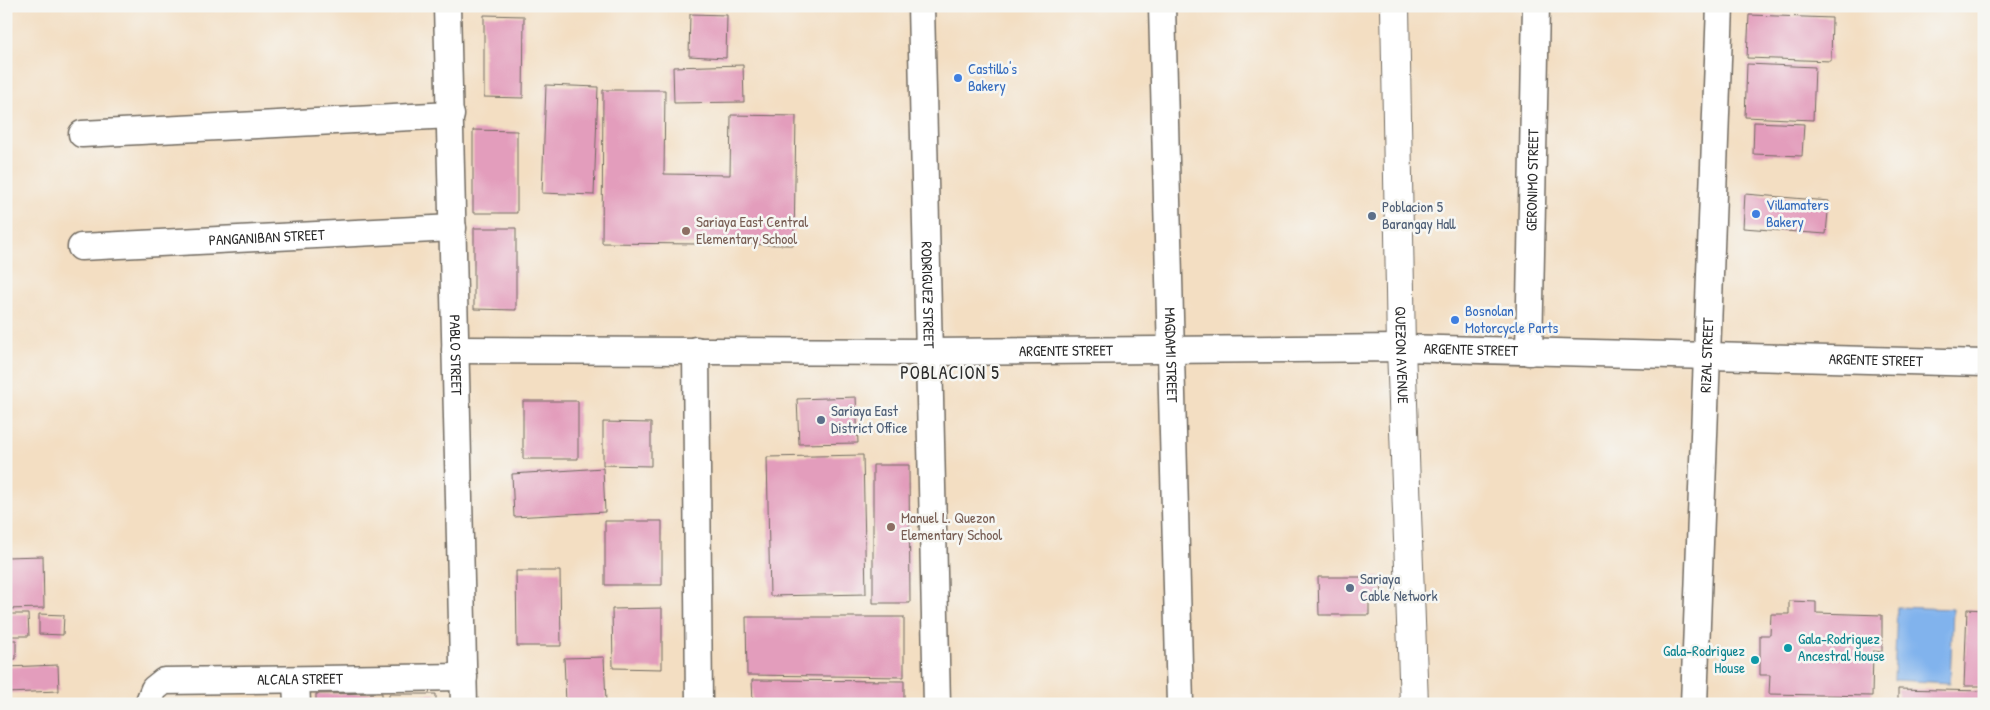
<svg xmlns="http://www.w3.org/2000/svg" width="1990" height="710" font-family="'Patrick Hand',sans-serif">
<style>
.water{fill:#81b3ed;stroke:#566f8c}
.building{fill:#e39dbc}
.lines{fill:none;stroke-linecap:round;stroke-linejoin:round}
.street-casing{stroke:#716a60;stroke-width:29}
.secondary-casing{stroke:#716a60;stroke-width:30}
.street{stroke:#fff;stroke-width:26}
.secondary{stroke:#fff;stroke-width:28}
.shop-dot{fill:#3f7fe0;stroke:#f6f6f2;stroke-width:2}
.service-dot{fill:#5c6f8a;stroke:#f6f6f2;stroke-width:2}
.education-dot{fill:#8d6e63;stroke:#f6f6f2;stroke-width:2}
.culture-dot{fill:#0f9aa8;stroke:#f6f6f2;stroke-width:2}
.labels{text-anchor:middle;stroke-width:5;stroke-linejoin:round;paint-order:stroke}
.shop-label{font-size:15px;fill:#366cbe;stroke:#f6f6f2;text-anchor:start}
.street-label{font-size:15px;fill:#2b2b2b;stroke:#f6f6f2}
.service-label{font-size:15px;fill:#4e5e75;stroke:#f6f6f2;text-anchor:start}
.education-label{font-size:15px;fill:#785e54;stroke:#f6f6f2;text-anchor:start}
.culture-label{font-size:15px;fill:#0d838f;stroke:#f6f6f2;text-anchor:start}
.quarter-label{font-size:18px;letter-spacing:1px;fill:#2b2b2b;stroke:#f6f6f2}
</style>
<rect width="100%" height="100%" fill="#f6f6f2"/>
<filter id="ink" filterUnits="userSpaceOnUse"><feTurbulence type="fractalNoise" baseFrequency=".02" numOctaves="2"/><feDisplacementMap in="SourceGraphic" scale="10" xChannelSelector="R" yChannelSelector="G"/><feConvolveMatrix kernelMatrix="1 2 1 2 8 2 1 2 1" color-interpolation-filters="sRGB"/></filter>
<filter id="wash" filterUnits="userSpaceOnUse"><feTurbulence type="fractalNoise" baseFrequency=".0096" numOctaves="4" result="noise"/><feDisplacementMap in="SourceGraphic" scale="20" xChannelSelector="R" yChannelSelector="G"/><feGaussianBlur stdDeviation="1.12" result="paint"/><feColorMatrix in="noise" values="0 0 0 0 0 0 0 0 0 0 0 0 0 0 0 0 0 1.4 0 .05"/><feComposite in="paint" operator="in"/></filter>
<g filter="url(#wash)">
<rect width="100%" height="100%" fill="#f3dec2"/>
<path class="water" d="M1897 607 1953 609 1950 683 1894 680Z"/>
<g id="blocks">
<path class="building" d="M690 14 727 15 726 58 689 56Z
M484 15 524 16 523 98 484 97Z
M1749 15 1832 18 1831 61 1747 58Z
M1747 64 1815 67 1813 120 1745 117Z
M743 65 744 102 674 103 673 67Z
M546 85 598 87 594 195 542 193Z
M603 90H665L664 174 730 175 731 115 796 116 794 245 602 243Z
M1754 122 1804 124 1802 156 1753 154Z
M473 130 517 131V213H473Z
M1745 194 1829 201 1826 234 1743 228Z
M474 228H516V310L474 309Z
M856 397 858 443 799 444 797 399Z
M523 401H578V459H523Z
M603 422 651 423V466L603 465Z
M863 455 866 594 770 596 767 457Z
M873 465H909L910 603H873Z
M603 468 605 512 514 517 512 474Z
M605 521H662V585H605Z
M43 556 44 608 6 609V557Z
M516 571H560L561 646H517Z
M1318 577H1381L1382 599 1369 600V615H1319Z
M1789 601 1816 602V613L1882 615V652L1873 651 1872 696 1769 694 1770 675H1760V635H1770L1771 614H1789Z
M662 608V669L613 668 612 609Z
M1967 609 1984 610V686H1964Z
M6 614H28L29 636H6Z
M39 614 64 615 63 635 39 634Z
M746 617H904V677L747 675Z
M6 640H16V659H6Z
M604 657 606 702 566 703 564 658Z
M58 665 59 691 6 693V667Z
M752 680 904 681V704H753Z
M1898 689 1984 691V704H1898Z
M382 693V704H316V694Z
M389 694H436V704H389Z"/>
</g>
</g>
<g filter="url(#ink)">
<use href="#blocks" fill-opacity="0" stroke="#716a60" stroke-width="1"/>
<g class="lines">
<defs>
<g id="street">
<path id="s1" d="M447 6 464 704"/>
<path id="s2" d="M921 6 937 704"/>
<path id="s3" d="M1162 6 1180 704"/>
<path d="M82 134 451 115"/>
<path id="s4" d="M81 247 453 228"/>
<path id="s5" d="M455 350 929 352 1401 348 1984 363"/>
<path d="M696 350 699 704"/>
<path id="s6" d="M1529 352 1536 6"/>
<path d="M296 680 297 704"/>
<path id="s7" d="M148 704 154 689 164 681 464 677"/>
<path id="s8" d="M1694 704 1720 6"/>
</g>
<g id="secondary">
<path id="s9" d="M1395 6 1401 348 1414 704"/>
</g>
</defs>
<use href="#street" class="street-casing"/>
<use href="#secondary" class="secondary-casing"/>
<use href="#street" class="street"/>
<use href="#secondary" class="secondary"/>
</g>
</g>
<g class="shop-dot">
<circle cx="958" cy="78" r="5"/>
<circle cx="1756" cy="214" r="5"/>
<circle cx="1455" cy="320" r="5"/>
</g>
<g class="service-dot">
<circle cx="1372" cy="216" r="5"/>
<circle cx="821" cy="420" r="5"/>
<circle cx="1350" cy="588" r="5"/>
</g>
<g class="education-dot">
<circle cx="686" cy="231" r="5"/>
<circle cx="891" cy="527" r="5"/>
</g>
<g class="culture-dot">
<circle cx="1788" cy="648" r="5"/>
<circle cx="1755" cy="660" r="5"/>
</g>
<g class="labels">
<g class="shop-label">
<text x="968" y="74">Castillo's<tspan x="968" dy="17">Bakery</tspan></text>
<text x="1766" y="210">Villamaters<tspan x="1766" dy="17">Bakery</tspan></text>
<text x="1465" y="316">Bosnolan<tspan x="1465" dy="17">Motorcycle Parts</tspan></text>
</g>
<g class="street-label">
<text dy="5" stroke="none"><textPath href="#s6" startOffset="172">GERONIMO STREET</textPath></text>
<text dy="5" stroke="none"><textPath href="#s4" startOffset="186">PANGANIBAN STREET</textPath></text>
<text dy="5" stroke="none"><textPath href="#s2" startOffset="289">RODRIGUEZ STREET</textPath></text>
<text dy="5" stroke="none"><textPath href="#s5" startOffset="1016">ARGENTE STREET</textPath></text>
<text dy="5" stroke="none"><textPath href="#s5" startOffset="611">ARGENTE STREET</textPath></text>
<text dy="5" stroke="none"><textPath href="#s1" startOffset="349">PABLO STREET</textPath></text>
<text dy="5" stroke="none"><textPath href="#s3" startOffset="349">MAGDAMI STREET</textPath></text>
<text dy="5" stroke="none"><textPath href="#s9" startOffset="349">QUEZON AVENUE</textPath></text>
<text dy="5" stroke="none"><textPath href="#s8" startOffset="349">RIZAL STREET</textPath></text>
<text dy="5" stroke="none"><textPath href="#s5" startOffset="1421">ARGENTE STREET</textPath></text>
<text dy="5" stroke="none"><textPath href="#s7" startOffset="165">ALCALA STREET</textPath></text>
</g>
<g class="service-label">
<text x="1382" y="212">Poblacion 5<tspan x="1382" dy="17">Barangay Hall</tspan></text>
<text x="831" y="416">Sariaya East<tspan x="831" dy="17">District Office</tspan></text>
<text x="1360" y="584">Sariaya<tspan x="1360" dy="17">Cable Network</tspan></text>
</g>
<g class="education-label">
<text x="696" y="227">Sariaya East Central<tspan x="696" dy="17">Elementary School</tspan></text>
<text x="901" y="523">Manuel L. Quezon<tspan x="901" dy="17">Elementary School</tspan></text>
</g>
<g class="culture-label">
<text x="1798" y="644">Gala-Rodriguez<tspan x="1798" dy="17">Ancestral House</tspan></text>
<text x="1745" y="656" text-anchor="end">Gala-Rodriguez<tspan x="1745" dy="17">House</tspan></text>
</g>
<g class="quarter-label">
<text x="950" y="379">POBLACION 5</text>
</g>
</g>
<rect width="1990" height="710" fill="none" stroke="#f6f6f2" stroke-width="25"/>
</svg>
